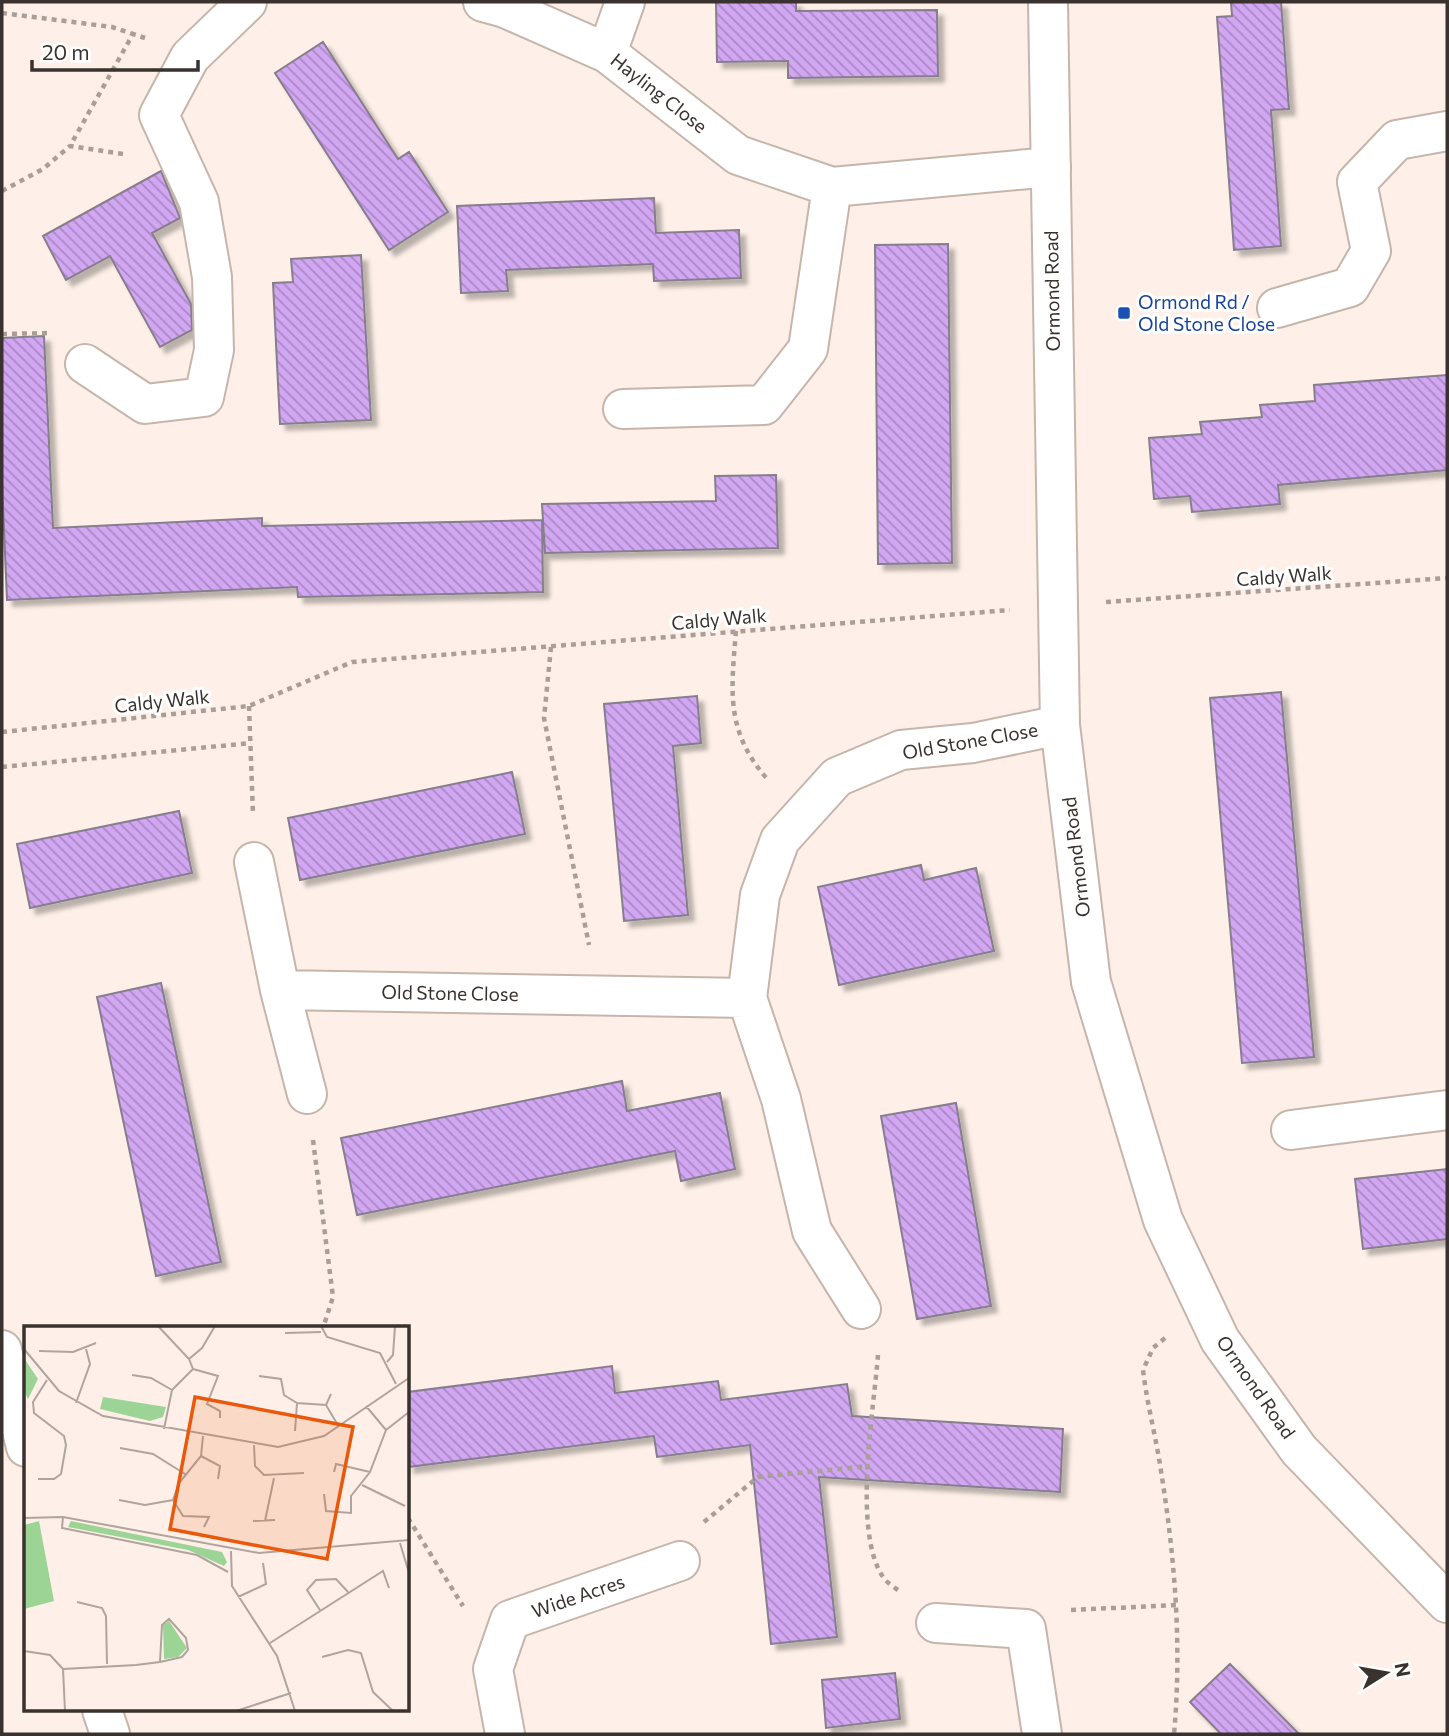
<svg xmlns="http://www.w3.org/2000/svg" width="1449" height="1736" font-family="Commissioner,sans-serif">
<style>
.building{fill:url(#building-back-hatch);stroke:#867e8d;stroke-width:2;filter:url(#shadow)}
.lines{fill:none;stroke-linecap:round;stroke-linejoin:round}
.minor-casing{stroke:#c5b5ab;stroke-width:42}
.tertiary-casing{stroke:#c5b5ab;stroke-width:42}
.path{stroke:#a99e98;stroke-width:4.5;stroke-dasharray:5 5;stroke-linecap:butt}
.minor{stroke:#fff;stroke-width:38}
.tertiary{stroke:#fff;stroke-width:38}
.transit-dot{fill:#1a4fb4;stroke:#fff;stroke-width:2.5}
.labels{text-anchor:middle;stroke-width:6;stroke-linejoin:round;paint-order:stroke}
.street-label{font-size:19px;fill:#39322e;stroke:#fff}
.transit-label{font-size:19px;fill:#164399;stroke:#fff;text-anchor:start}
.inset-road{fill:none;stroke:#afa49e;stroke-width:2}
.view{fill:#e8590c;fill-opacity:0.15;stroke:#e8590c;stroke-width:3.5}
.inset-edge{fill:none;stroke:#39322e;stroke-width:3.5}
</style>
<defs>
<pattern id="building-back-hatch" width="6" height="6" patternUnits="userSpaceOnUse" patternTransform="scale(1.75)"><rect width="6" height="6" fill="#d1a6f2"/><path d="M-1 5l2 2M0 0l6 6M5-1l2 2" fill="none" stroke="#ab88c4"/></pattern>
<filter id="shadow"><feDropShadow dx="6" dy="6" stdDeviation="2" flood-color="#0004"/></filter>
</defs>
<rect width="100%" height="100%" fill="#fef0e8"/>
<path class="building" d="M716 2H796V11L937 10 938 76 788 78V61L717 62Z
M1231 2H1281L1289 109 1271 110 1281 246 1234 250 1217 17 1232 16Z
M323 42 398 159 409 152 448 212 389 250 275 73Z
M161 171 180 218 152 233 191 304 192 330 160 347 110 256 66 280 43 236Z
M654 198 656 233 739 230 741 278 654 281 653 264 506 270 508 291 461 293 457 206Z
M948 244 952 563 878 564 875 245Z
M361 255 371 420 280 424 273 283 293 282 291 259Z
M44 336 53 528 262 518V526L542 520 543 592 298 597 297 587 7 600 2 482V338Z
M1447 375V470L1278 485 1280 504 1192 512 1190 496 1154 499 1149 438 1202 434 1200 422 1262 417 1260 405 1315 401 1314 385Z
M776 475 778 548 545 553 542 504 716 501 715 476Z
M1281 692 1314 1057 1242 1063 1210 698Z
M697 696 701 743 673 746 688 915 624 921 604 704Z
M512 772 525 834 300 880 288 818Z
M179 811 192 873 30 908 17 844Z
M921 865 924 880 976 868 994 951 839 985 818 887Z
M161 983 221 1262 156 1276 97 997Z
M622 1081 627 1111 720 1093 735 1169 681 1181 675 1151 357 1215 341 1138Z
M956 1103 991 1306 917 1319 881 1116Z
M1447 1169V1239L1363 1249 1355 1179Z
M612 1366 615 1393 718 1381 721 1400 847 1384 852 1416 1063 1429 1060 1492 819 1477 837 1637 771 1644 750 1445 657 1457 654 1436 408 1467V1392Z
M1230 1664 1299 1734H1221L1190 1702Z
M895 1673 900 1719 826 1728 822 1680Z"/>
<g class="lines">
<defs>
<path id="minor" d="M483 2 505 8 607 53 738 155 832 187 1051 167
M607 53 625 2
M1277 308 1350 287 1371 251 1357 182 1397 140 1447 131
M85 364 145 404 204 397 214 350 212 277 199 202 159 115 190 57 247 2
M623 409 764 405 808 349 832 187
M254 862 280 990 307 1094
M280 990 747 998
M1291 1130 1447 1110
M861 1309 812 1231 781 1099 747 998 760 895 780 840 837 777 901 750 973 743 1060 725
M936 1623 1026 1629 1042 1734
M505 1734 493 1669 510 1620 680 1561"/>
<path id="tertiary" d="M1048 2 1060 725 1091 982 1163 1220 1220 1340 1299 1450 1447 1603
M2 1350 26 1447
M102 1710 110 1734"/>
</defs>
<use href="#minor" class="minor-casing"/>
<use href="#tertiary" class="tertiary-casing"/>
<path class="path" d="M2 13 112 27 133 34
M123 154 70 146 133 34 145 38
M2 191 43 169 70 146
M2 334 50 333
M1106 602 1447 578
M736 631C731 692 725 732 769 781
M551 647 544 718 589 945
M249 706 253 814
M2 732 249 706 352 662 1010 610
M2 767 251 743
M313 1140 333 1297 323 1328
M1165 1338 1153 1348 1143 1370C1147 1404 1156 1437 1161 1471 1175 1559 1182 1646 1174 1734
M878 1355C874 1409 852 1531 883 1577 886 1582 894 1587 899 1591
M408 1518 463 1606
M704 1522 758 1477 869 1466
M1071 1610 1177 1605"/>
<use href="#minor" class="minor"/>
<use href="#tertiary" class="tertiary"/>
</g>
<rect class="transit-dot" x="1117" y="306" width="14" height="14" rx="3.5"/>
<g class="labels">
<g class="street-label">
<text transform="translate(659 93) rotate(38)" y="7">Hayling Close</text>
<text transform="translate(1052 291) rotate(-91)" y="7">Ormond Road</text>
<text transform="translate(1284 576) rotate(-4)" y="7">Caldy Walk</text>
<text transform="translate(719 619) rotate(-5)" y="7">Caldy Walk</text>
<text transform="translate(162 701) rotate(-6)" y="7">Caldy Walk</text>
<text transform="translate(970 741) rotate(-10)" y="7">Old Stone Close</text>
<text transform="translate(1076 857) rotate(-97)" y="7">Ormond Road</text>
<text transform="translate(450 993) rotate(1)" y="7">Old Stone Close</text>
<text transform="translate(1256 1387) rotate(55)" y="7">Ormond Road</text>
<text transform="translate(578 1596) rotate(-19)" y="7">Wide Acres</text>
</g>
<g class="transit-label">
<text x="1138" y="309">Ormond Rd /<tspan x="1138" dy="22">Old Stone Close</tspan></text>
</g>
</g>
<g transform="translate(24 1326)">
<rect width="385" height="385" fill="#fef0e8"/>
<path d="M0 32 14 53 4 73 0 65ZM79 71 142 81 139 91 126 95 76 83ZM47 195 198 226 203 236 200 240 164 224 44 201ZM145 295 163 322 154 331 140 333 139 299Z" fill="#9cd496"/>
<path d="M15 195 30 275 0 283V199Z" fill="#9cd496"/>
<path class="inset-road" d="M134 0 165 33 169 43 148 64 140 103M297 0 303 11 356 27 372 58M261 7 297 6M0 23 35 65 79 90 254 121 300 110 385 52M15 25 49 26 72 17M165 33 178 22 191 0M363 36 369 29 371 0M169 43 194 50 183 78 196 85V92M108 49 127 52 148 64M235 50 257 53 260 69 273 77 302 79 307 68M52 77 66 38 62 23M302 79 315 101M362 104 385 86M271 105 273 77M179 110 177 130 155 157 149 174 159 190 185 191 180 201M230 119 231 140 240 149 280 147M96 122 129 128 161 148M177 130 196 140 194 153M310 146 312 138 346 146M14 153H30L37 148 42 119 40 110 10 87 9 76 23 54M338 159 381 180M300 168 302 185 327 187V170L346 146 362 104 342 80M95 174 121 179 149 174M39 191 38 202 173 229 204 246M0 192 39 191 235 227 385 214M229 195 251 194M241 195 250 152M376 217 385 247M207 225 208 260 253 330 271 385M214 271 242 258 239 237M53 276 78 282 82 290 83 338M296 284 283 264 292 254 312 253 324 266M246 317 359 245 365 262M0 325 26 329 39 343 41 385M298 331 324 324 337 327 349 366 369 385M39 343 112 339 136 336 158 331 164 324 162 312 145 293 138 299 136 336M212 385 267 367"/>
<path class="view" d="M171 71 329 101 303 233 146 203Z"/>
<rect width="385" height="385" class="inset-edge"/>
</g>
<rect width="1449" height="1736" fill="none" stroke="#39322e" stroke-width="7"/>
<g transform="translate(1386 1673) rotate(79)" stroke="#ffffff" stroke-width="5" paint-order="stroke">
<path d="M0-5L12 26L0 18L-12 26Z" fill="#39322e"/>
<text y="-10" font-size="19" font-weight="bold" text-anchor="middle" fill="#39322e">N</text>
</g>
<path d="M32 60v10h166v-10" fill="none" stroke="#39322e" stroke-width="3.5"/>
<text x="42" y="60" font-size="21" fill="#39322e" stroke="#ffffff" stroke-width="5" paint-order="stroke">20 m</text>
</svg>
